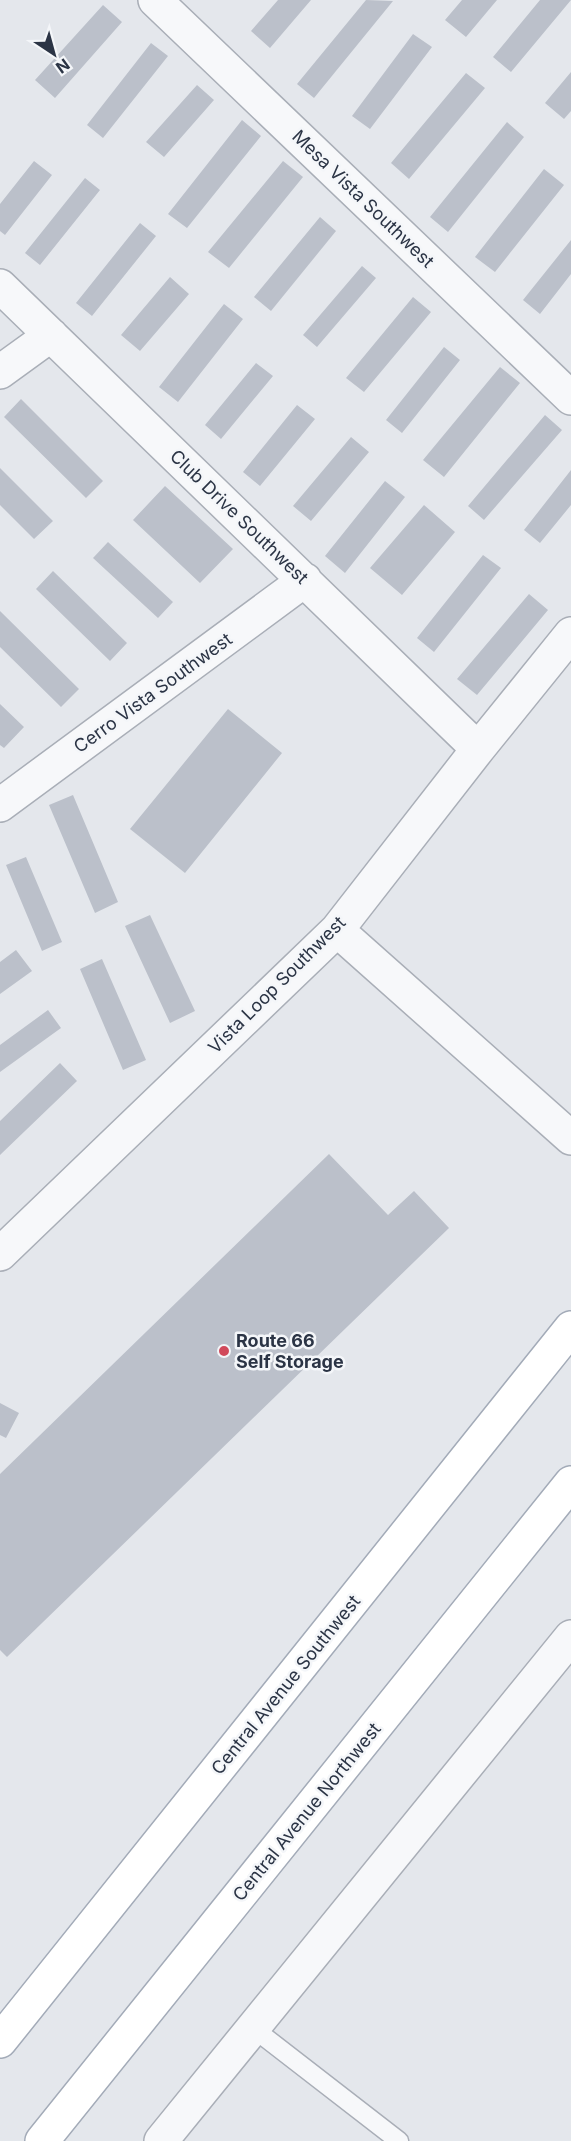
<svg xmlns="http://www.w3.org/2000/svg" width="571" height="2141" font-family="Inter,sans-serif">
<style>
.building{fill:#bbc0ca}
.lines{fill:none;stroke-linecap:round;stroke-linejoin:round}
.service-casing{stroke:#a9aeb7;stroke-width:21}
.minor-casing{stroke:#a9aeb7;stroke-width:36}
.primary-casing{stroke:#a3abb8;stroke-width:36}
.service{stroke:#f7f8fa;stroke-width:18}
.minor{stroke:#f7f8fa;stroke-width:33}
.primary{stroke:#fff;stroke-width:33}
.poi-dot{fill:#d1495b;stroke:#f4f6f9;stroke-width:2}
.labels{text-anchor:middle;stroke-width:5;stroke-linejoin:round;paint-order:stroke}
.street-label{font-size:18px;fill:#2b3445;stroke:#f4f6f9}
.poi-label{font-size:18px;font-weight:bold;fill:#2b3445;stroke:#f4f6f9;text-anchor:start}
</style>
<rect width="100%" height="100%" fill="#e4e7ec"/>
<path class="building" d="M278 0H311L270 48 251 31Z
M366 0 393 1 314 98 297 84Z
M462 0H497L466 37 445 20Z
M540 0H571L511 72 493 57Z
M103 5 122 22 55 98 35 80Z
M413 34 432 47 370 129 352 116Z
M151 43 168 56 103 138 87 125Z
M571 72V111L564 119 545 103Z
M466 73 485 88 409 179 391 163Z
M197 85 214 100 164 157 146 142Z
M242 120 261 136 187 228 168 214Z
M507 122 524 137 448 232 430 217Z
M34 161 52 175 5 235 0 231V204Z
M283 161 303 177 229 268 208 252Z
M544 169 564 185 495 272 475 257Z
M85 178 100 190 40 265 25 253Z
M320 217 336 231 271 311 254 297Z
M140 223 156 236 92 316 76 303Z
M571 240V274L540 314 523 300Z
M362 266 376 278 317 347 303 335Z
M170 277 189 294 140 351 121 335Z
M413 297 431 312 364 392 346 378Z
M224 304 243 319 178 402 159 387Z
M444 347 460 360 402 433 386 420Z
M256 363 273 376 221 439 205 425Z
M500 367 520 383 444 477 423 460Z
M21 399 103 481 86 498 4 417Z
M297 405 315 419 260 486 243 472Z
M545 415 562 430 484 520 468 506Z
M351 437 369 452 311 521 293 506Z
M0 468 53 521 34 539 0 505Z
M571 470V505L540 543 524 530Z
M385 481 405 497 345 573 325 556Z
M165 486 233 549 200 583 133 520Z
M424 505 455 532 402 595 370 568Z
M108 542 173 602 158 618 93 558Z
M483 555 501 568 434 652 417 638Z
M53 571 127 643 110 661 36 589Z
M529 594 548 610 477 695 457 679Z
M0 611 79 689 61 707 0 647Z
M0 704 24 727 4 748 0 745Z
M228 709 282 753 185 873 130 829Z
M73 795 118 902 95 913 49 805Z
M26 857 62 942 42 951 6 865Z
M150 915 195 1011 170 1023 125 926Z
M16 950 32 971 0 994V962Z
M102 959 146 1060 123 1070 80 969Z
M48 1010 61 1028 0 1072V1045Z
M60 1063 77 1081 0 1155V1121Z
M329 1154 388 1215 414 1191 449 1228 7 1657 0 1650V1474Z
M0 1403 19 1413 6 1438 0 1435Z"/>
<g class="lines">
<defs>
<path id="service" d="M253 2028 399 2141"/>
<path id="minor" d="M155 0 571 398
M0 286 478 749
M0 372 51 335
M0 805 305 580
M337 930 571 1138
M0 1254 337 930 478 749 571 634
M161 2141 571 1637"/>
<path id="primary" d="M0 2041 571 1328
M42 2141 571 1483"/>
</defs>
<use href="#service" class="service-casing"/>
<use href="#minor" class="minor-casing"/>
<use href="#primary" class="primary-casing"/>
<use href="#service" class="service"/>
<use href="#minor" class="minor"/>
<use href="#primary" class="primary"/>
</g>
<circle class="poi-dot" cx="224" cy="1351" r="6"/>
<g class="labels">
<g class="street-label">
<text transform="translate(363 199) rotate(44)" y="6">Mesa Vista Southwest</text>
<text transform="translate(239 517) rotate(44)" y="6">Club Drive Southwest</text>
<text transform="translate(153 693) rotate(-36)" y="6">Cerro Vista Southwest</text>
<text transform="translate(277 985) rotate(-45)" y="6">Vista Loop Southwest</text>
<text transform="translate(286 1685) rotate(-51)" y="6">Central Avenue Southwest</text>
<text transform="translate(307 1812) rotate(-51)" y="6">Central Avenue Northwest</text>
</g>
<g class="poi-label">
<text x="236" y="1347">Route 66<tspan x="236" dy="21">Self Storage</tspan></text>
</g>
</g>
<g transform="translate(54 54) rotate(144)" stroke="#f4f6f9" stroke-width="4.5" paint-order="stroke">
<path d="M0-4.5L10 22L0 15L-10 22Z" fill="#2b3445"/>
<text y="-9" font-size="16" font-weight="bold" text-anchor="middle" fill="#2b3445">N</text>
</g>
</svg>
